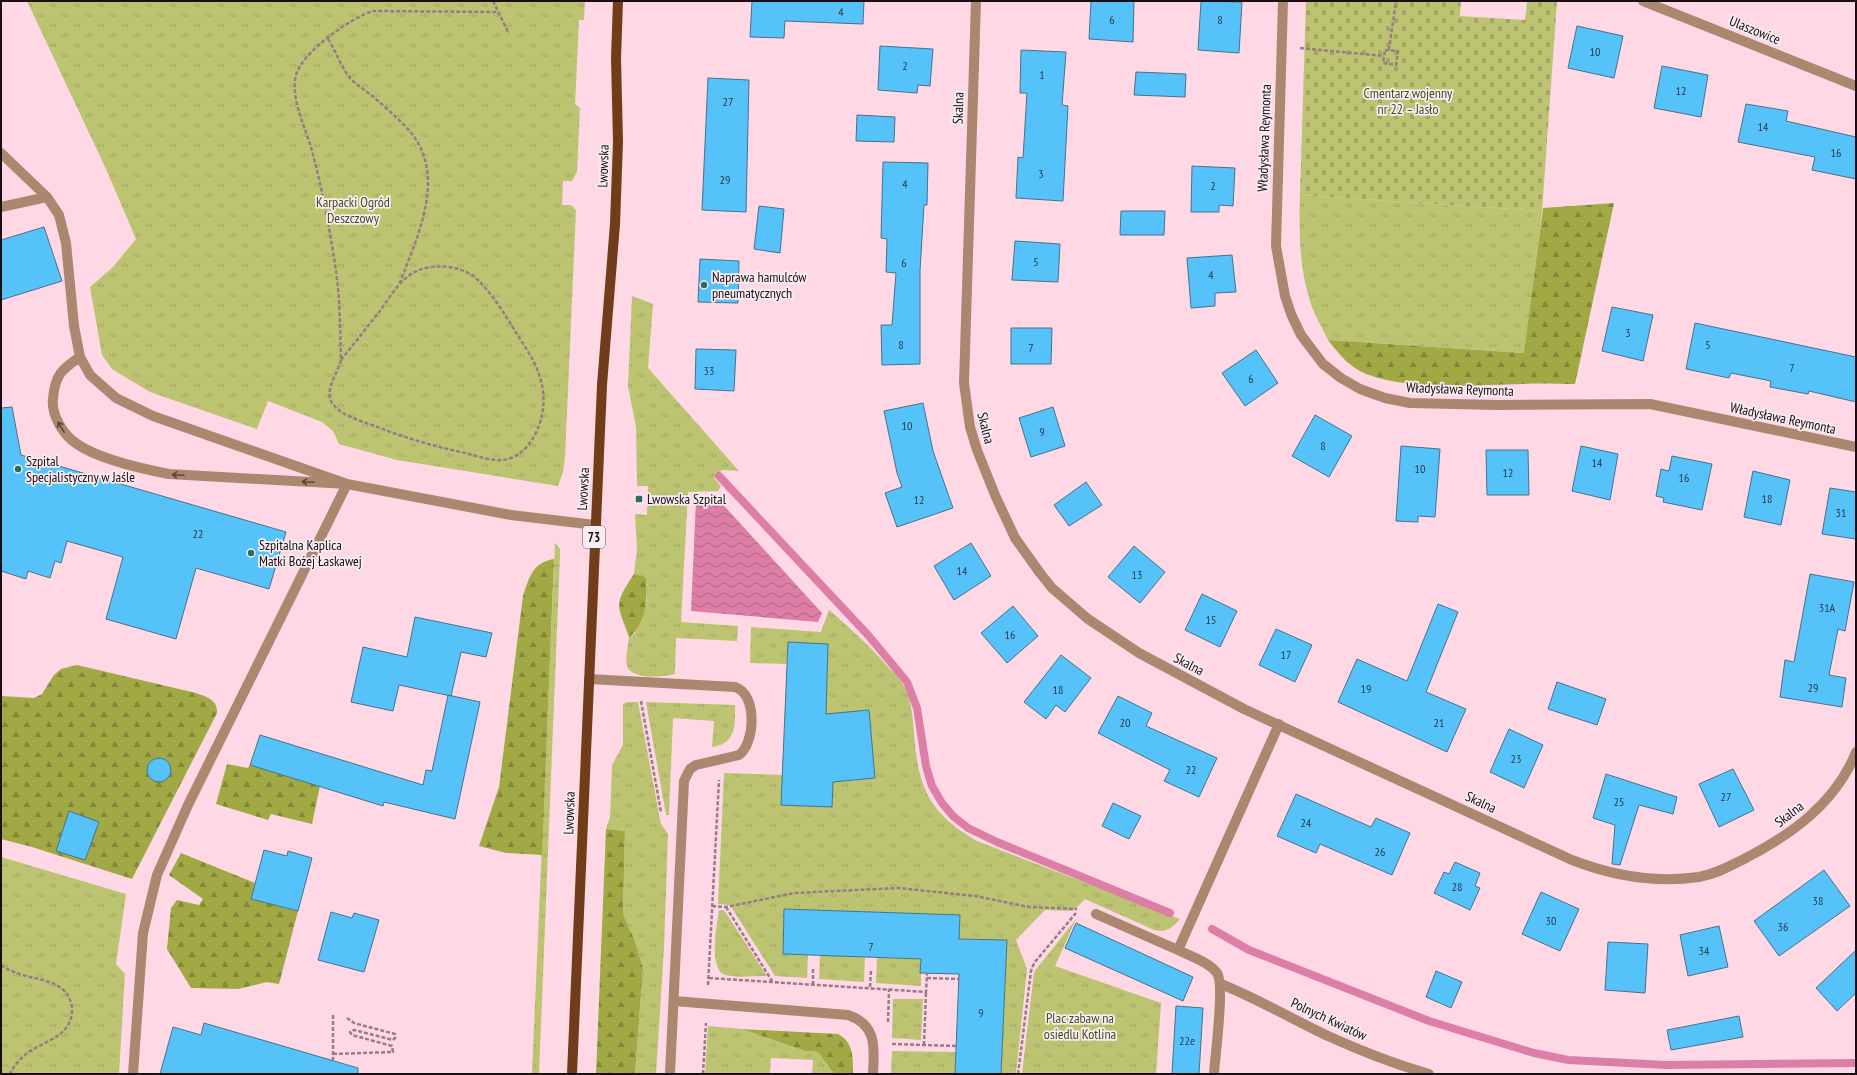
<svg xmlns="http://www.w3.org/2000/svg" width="1857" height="1075" font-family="'PT Sans Narrow',sans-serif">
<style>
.grass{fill:url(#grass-tufts);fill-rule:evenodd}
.forest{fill:url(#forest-firs)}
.cemetery{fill:url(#cemetery-stones)}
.water{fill:url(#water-waves)}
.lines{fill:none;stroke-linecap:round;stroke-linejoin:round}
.stream{stroke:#dd7ea7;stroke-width:8}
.building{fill:#55c2f9;stroke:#487289}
.path{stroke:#987b86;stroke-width:2.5;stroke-dasharray:4 2;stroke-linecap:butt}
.minor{stroke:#ac8770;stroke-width:10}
.major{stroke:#6f3d19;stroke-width:10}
.oneway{stroke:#5d433d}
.poi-dot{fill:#2c6d5c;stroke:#f8eef2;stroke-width:1.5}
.labels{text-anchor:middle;stroke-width:3.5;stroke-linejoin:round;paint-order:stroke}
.number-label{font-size:12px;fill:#2a3a4c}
.shield{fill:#f8eef2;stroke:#5e5056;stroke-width:1}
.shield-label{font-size:13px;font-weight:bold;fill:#1c0c13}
.street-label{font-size:14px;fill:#1c0c13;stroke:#f8eef2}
.park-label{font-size:14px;fill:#484c22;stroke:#f8eef2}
.poi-label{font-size:14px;fill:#1c0c13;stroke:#f8eef2;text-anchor:start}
</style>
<defs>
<pattern id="grass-tufts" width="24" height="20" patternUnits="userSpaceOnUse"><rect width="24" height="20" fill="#bcc472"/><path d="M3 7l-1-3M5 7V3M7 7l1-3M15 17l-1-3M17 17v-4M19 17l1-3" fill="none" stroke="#a1a762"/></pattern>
<pattern id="forest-firs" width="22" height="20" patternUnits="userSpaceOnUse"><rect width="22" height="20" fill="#a0a943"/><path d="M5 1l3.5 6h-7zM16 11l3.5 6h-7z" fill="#828837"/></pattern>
<pattern id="cemetery-stones" width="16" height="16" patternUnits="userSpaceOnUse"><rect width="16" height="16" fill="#bcc472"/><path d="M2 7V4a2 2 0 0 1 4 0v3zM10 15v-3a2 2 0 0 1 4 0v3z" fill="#a1a762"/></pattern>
<pattern id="water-waves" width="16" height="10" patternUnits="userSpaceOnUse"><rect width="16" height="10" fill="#dd7ea7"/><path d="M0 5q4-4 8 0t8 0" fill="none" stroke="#b26687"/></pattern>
</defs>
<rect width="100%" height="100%" fill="#ffd8e6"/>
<path class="grass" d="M27 1H585L584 20H579L575 104 580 108 577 172 572 181H563L562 205H571L576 210 565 458 563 472 558 486 397 460 339 444 333 431 322 422 268 401 257 429 150 392 112 369 102 355 90 287 113 267 136 239 106 169Z
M1300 195 1542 211 1525 353 1328 340C1323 329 1316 318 1312 307 1299 271 1299 232 1300 195Z
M632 296 653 304 648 368 739 471 722 470 714 478 721 486 718 491 688 492 681 622 738 626 737 641 676 638 675 674C663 677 632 680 627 666 625 658 628 646 629 637L635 633 647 600V584L641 576 634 574 637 549 635 514 647 515 648 486H637L636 427 628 386Z
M555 543 560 549V555L539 1074H532Z
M829 610C850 628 870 646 888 667 893 672 899 677 902 683 911 697 913 716 914 733 918 788 929 813 977 841L1180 919C1172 928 1166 933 1154 930L1085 899 1073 911 1045 910 1016 940 1027 969 1016 1074H1001L1007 940 959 939V915L784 909 783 954 808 955 807 978 775 976 730 905 718 904 724 773 783 775 825 740 828 644 788 642 787 664 750 663 751 627 821 632ZM869 710 875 778 849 781 846 755ZM782 781 833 782 832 806 781 805Z
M627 702H638L661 824 668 834 664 948 656 1074H635L643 968 635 941 623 914 625 831 606 829 610 817 612 765 623 745V704Z
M646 702 735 705C735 724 737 744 712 747L714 721 673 718 669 815H666Z
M1 857 126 894 116 964 125 974 119 1074H1Z
M719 910H724L767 976C756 976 735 978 725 975 708 969 717 924 719 910Z
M1076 919 1055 966 1161 1003 1156 1074H1022L1034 972Z
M820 955 865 956 864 982 819 979Z
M877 958 921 959V986L876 983Z
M893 999H923L921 1040 892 1038Z
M708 1026 742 1029 805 1051 818 1052 834 1074H812L813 1060 771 1058 770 1074H705Z
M892 1051 956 1052 955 1074H891Z"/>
<path class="forest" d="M1614 203 1575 384C1558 384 1540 383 1523 384 1475 385 1412 391 1366 374 1349 367 1339 354 1328 340L1524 353 1543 208Z
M554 559 542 855 506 853 479 846 499 787 523 596C530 576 532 563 554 559Z
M634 574 645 577C650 593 644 628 629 637 617 603 613 606 634 574Z
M77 665 196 693C207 697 218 700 217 713L132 879 32 847 1 839V696L34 698 42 694 54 675 61 669Z
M227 764 248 768 250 765 320 786 312 824 271 814 268 820 216 804Z
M606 829 625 831 623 914 635 941 643 968 635 1074H596Z
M181 853 255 883 252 899 298 911 279 984 267 982 238 989 191 988 167 949 171 908 177 900 199 905 203 899 169 875Z
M742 1029 838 1034C854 1042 853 1059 853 1074H834L818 1052 805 1051Z"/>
<path class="cemetery" d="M1306 1H1461L1460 16 1525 20 1527 1H1557L1542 211 1300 195Z"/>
<path class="water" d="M717 498 822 613 818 622 691 611 696 500Z"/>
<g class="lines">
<path class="stream" d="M719 476 868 635 907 682 917 708 926 766 932 786 942 803 953 816 968 828 997 842 1170 913
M1212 929 1249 950 1429 1021 1534 1053 1568 1060 1667 1065 1856 1063"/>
</g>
<path class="building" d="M752 1H864L863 24 785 21 784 38 750 37Z
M1091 1H1134L1133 42 1089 39Z
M1201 1 1242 2 1239 53 1198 50Z
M1577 26 1623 36 1614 78 1568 68Z
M880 46 933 49 930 86 918 85 917 93 878 90Z
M1021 50 1066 52 1062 105 1068 106 1063 201 1016 198 1018 157 1023 158 1027 93H1020Z
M1662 66 1708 75 1701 117 1654 108Z
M1136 72 1186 74 1185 97 1134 95Z
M708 78 749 80 746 212 702 210Z
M1746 104 1788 111 1786 121 1856 137V179L1812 170 1815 157 1738 142Z
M857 115 895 117 894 142 856 141Z
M883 162 928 163 927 205H924L920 271V364L882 365 881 325H892L896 273 886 272 887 239 881 238Z
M1192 166 1235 168 1233 206 1219 205V212H1191Z
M759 206 784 209 780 253 754 249Z
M1121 211H1165L1164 235H1120Z
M44 227 62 281 1 300V240Z
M1015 241 1060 244 1058 282 1012 280Z
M1232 255 1236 292 1215 293V306L1191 308 1187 258Z
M700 259 739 261 738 303 698 302Z
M1612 307 1653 315 1643 361 1602 351Z
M1695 323 1856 357V402L1809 391 1808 394 1770 387 1771 381 1731 373 1729 378 1686 369Z
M1011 328H1052L1051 364H1011Z
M696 349 736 350 734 391 695 389Z
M1256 350 1278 383 1245 406 1222 373Z
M923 403 933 451 953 508 897 527 885 493 902 487 897 473 884 411Z
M12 407 21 455 286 532 269 589 196 568 176 639 106 619 123 557 67 541 61 563 55 561 50 578 28 571 26 579 1 571V408Z
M1053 407 1065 446 1031 457 1019 418Z
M1315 415 1352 436 1329 477 1292 456Z
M1401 446 1440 449 1435 517 1418 516V522L1396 521Z
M1581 446 1618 454 1610 500 1572 491Z
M1486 450H1528L1529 495H1487Z
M1672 456 1712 464 1702 510 1663 502 1664 498 1656 496 1661 469 1669 471Z
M1753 471 1790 480 1781 525 1744 517Z
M1086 482 1102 505 1069 526 1054 505Z
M1830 488 1856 492V539L1822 534Z
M971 543 991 576 954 600 934 566Z
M1134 546 1165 572 1140 603 1108 577Z
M1810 574 1854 582 1845 631 1838 629 1829 675 1846 678 1842 707 1780 697 1785 660 1794 662Z
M1202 594 1237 611 1220 647 1185 630Z
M1438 604 1458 612 1426 692 1466 709 1447 752 1338 702 1357 659 1407 681Z
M1013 606 1038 636 1007 663 981 633Z
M415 617 492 633 486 657 461 652 451 696 399 685 393 711 351 702 363 647 407 657Z
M1276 629 1312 645 1295 682 1259 665Z
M788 642 828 644 826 714 869 710 875 778 833 782 832 807 781 805Z
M1061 655 1091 678 1065 712 1056 705 1046 719 1024 702Z
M1557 682 1606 699 1597 725 1548 709Z
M448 695 480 702 455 819 384 802 383 806 250 765 260 735 423 785 426 770 432 771Z
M1118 696 1152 713 1146 726 1217 758 1199 797 1164 781 1170 770 1098 733Z
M1509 729 1543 745 1524 788 1490 772Z
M147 770a12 12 0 1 1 24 0a12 12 0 1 1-24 0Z
M1733 769 1754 810 1719 827 1699 784Z
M1606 774 1677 797 1673 814 1639 805 1620 865 1612 864 1615 825 1593 818Z
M1296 794 1371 827 1376 818 1410 833 1392 875 1320 844 1316 853 1277 836Z
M1113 803 1141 816 1129 839 1102 826Z
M69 811 99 822 85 860 56 851Z
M264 850 287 856 288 851 312 858 298 911 251 899Z
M1455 862 1480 873 1475 886 1480 888 1470 910 1434 893 1444 872 1449 874Z
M1824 870 1850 906 1779 956 1754 921Z
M1541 892 1579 909 1560 951 1522 934Z
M784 909 960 915 959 939 1007 940 1001 1074H955L959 974 920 973 921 959 783 954Z
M331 912 352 918 354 913 379 920 364 972 318 960Z
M1076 923 1193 977 1183 1001 1065 948Z
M1719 926 1728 967 1688 976 1680 935Z
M1608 942 1648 944 1645 993 1605 990Z
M1856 950V993L1837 1011 1816 988Z
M1436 971 1462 982 1451 1008 1426 997Z
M1176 1006 1203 1008 1199 1074H1172Z
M1739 1016 1743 1037 1671 1050 1667 1030Z
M204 1023 358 1068V1074H160L173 1027 201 1035Z"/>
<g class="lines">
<path class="path" d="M493 1 509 34
M328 39C336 51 341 67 350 78 355 84 361 87 367 92 380 102 393 114 405 126 450 171 418 235 399 285
M1300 48 1384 56
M1385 50 1398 51 1396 65 1383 63Z
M1389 50 1396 1
M341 360C354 344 367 327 380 311 389 298 400 280 413 273 432 262 463 265 478 280 498 300 512 327 527 350 540 370 548 395 541 419 536 437 524 458 502 460 491 461 477 456 465 453 433 446 405 438 375 426 363 422 350 418 340 411 336 408 332 404 330 399 327 386 338 372 341 360 340 328 340 295 335 264 329 226 322 188 312 151 306 128 290 99 296 75 302 52 352 17 373 11L498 12
M641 701 661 812
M712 906 726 907 794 893 899 888 975 896 1029 907 1077 909
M726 907 772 981
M1 965C20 979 44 976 61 988 68 993 71 1000 72 1008 73 1038 43 1040 25 1055 19 1060 13 1067 10 1074
M813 969V984
M709 978 926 992 927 973
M927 978 959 979
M708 985 719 780
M870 987 871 971
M333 1015V1060
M888 1022 889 989
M892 1044 956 1046
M924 1045 926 992
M333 1054 393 1052 392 1046 352 1035 350 1032 354 1030 393 1040 395 1038V1034L354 1023 347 1018
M703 1074 706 1023
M1018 1074 1031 971 1034 963 1076 913"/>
<path class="minor" d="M976 1 964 383 970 427 977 450 995 495 1015 538 1040 573 1052 588 1088 619 1139 653 1244 709 1572 860C1613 876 1656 883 1699 877 1716 874 1730 866 1744 859 1791 835 1836 803 1856 752
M1283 1 1276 246 1285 296 1291 314 1301 335 1323 364 1341 378 1360 389 1385 398 1410 403 1497 405 1650 404 1856 447
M1643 1 1856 86
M1 153 47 197 59 215 66 243 74 326 80 357 90 375 116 398 153 416 347 484 511 515 595 525
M1 207 47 197
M80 357C62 369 55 375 53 398 51 415 63 435 77 444 99 459 143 469 169 474L347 484 188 805 157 875 143 933 133 1074
M589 679 735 687C758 694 755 744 739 755L696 765 690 769 684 781 670 1074
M1096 914 1178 950
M1221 984C1258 999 1292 1019 1328 1036 1361 1051 1394 1064 1429 1074
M674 1001 848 1015C878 1025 874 1049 873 1074
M1214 1074C1215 1057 1225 984 1217 973 1209 962 1190 956 1178 950L1279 724"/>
<path class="major" d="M572 1074 602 385 615 224 618 142 616 58 618 1"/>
</g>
<defs><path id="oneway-shaft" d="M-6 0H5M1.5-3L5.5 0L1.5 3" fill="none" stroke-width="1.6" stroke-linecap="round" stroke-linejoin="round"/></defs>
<g class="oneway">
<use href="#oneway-shaft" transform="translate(61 427) rotate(-121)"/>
<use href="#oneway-shaft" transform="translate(178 475) rotate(-177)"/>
<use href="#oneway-shaft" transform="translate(308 482) rotate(-177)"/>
</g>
<g class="poi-dot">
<circle cx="704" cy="285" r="4"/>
<circle cx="18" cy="469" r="4"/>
<rect x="635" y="495" width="8" height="8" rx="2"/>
<circle cx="251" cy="553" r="4"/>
</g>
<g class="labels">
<g class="number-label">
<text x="841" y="16">4</text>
<text x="1112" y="24">6</text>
<text x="1220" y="24">8</text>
<text x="1595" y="56">10</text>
<text x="905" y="70">2</text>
<text x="1042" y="79">1</text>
<text x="1681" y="95">12</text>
<text x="728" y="106">27</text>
<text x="1763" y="131">14</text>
<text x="1836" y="157">16</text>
<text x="1041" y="178">3</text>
<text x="725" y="184">29</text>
<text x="905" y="188">4</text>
<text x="1213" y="190">2</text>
<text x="1036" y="266">5</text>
<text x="904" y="267">6</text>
<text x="1211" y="279">4</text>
<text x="1628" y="337">3</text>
<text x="901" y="349">8</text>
<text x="1708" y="349">5</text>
<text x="1031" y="352">7</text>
<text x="1792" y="372">7</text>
<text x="709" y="375">33</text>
<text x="1251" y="383">6</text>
<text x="907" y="430">10</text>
<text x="1042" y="436">9</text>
<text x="1323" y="450">8</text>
<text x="1597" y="467">14</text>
<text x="1420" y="473">10</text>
<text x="1508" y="477">12</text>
<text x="1684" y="482">16</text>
<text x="1767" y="503">18</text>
<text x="919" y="504">12</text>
<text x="1841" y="517">31</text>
<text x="198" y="538">22</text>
<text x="962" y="575">14</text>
<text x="1137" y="579">13</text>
<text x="1827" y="612">31A</text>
<text x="1211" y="624">15</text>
<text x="1010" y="639">16</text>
<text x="1286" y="659">17</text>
<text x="1813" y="692">29</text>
<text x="1366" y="693">19</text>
<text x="1058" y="694">18</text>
<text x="1125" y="727">20</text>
<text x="1439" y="727">21</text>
<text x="1516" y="763">23</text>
<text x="1191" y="774">22</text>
<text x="1726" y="801">27</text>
<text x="1619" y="806">25</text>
<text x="1306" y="827">24</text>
<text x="1380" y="856">26</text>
<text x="1457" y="891">28</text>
<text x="1818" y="905">38</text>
<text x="1551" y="925">30</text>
<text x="1783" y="931">36</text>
<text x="871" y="951">7</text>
<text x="1704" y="955">34</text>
<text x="981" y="1017">9</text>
<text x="1187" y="1045">22e</text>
</g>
<rect class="shield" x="583" y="526" width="22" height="22" rx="3"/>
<g class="shield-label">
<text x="594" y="542">73</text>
</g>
<g class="street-label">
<text transform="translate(1755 30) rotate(22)" y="5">Ulaszowice</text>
<text transform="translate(958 108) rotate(-88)" y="5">Skalna</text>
<text transform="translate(1264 138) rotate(-88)" y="5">Władysława Reymonta</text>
<text transform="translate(603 166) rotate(-88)" y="5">Lwowska</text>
<text transform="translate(1460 389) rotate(2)" y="5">Władysława Reymonta</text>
<text transform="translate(1783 418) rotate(12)" y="5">Władysława Reymonta</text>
<text transform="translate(986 428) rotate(76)" y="5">Skalna</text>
<text transform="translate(583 489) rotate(-87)" y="5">Lwowska</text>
<text transform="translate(1189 664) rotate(28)" y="5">Skalna</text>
<text transform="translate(1481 802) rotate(25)" y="5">Skalna</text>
<text transform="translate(569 813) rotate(-88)" y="5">Lwowska</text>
<text transform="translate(1789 814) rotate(-38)" y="5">Skalna</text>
<text transform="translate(1329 1019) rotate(25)" y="5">Polnych Kwiatów</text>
</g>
<g class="park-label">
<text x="1408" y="98">Cmentarz wojenny<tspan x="1408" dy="16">nr 22 – Jasło</tspan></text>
<text x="353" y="207">Karpacki Ogród<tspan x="353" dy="16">Deszczowy</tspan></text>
<text x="1080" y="1023">Plac zabaw na<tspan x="1080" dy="16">osiedlu Kotlina</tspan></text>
</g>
<g class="poi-label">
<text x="712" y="282">Naprawa hamulców<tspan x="712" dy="16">pneumatycznych</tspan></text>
<text x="26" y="466">Szpital<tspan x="26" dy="16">Specjalistyczny w Jaśle</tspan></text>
<text x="647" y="504">Lwowska Szpital</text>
<text x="259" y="550">Szpitalna Kaplica<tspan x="259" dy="16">Matki Bożej Łaskawej</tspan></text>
</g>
</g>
<rect width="1857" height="1075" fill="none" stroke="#1c0c13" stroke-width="4"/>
</svg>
